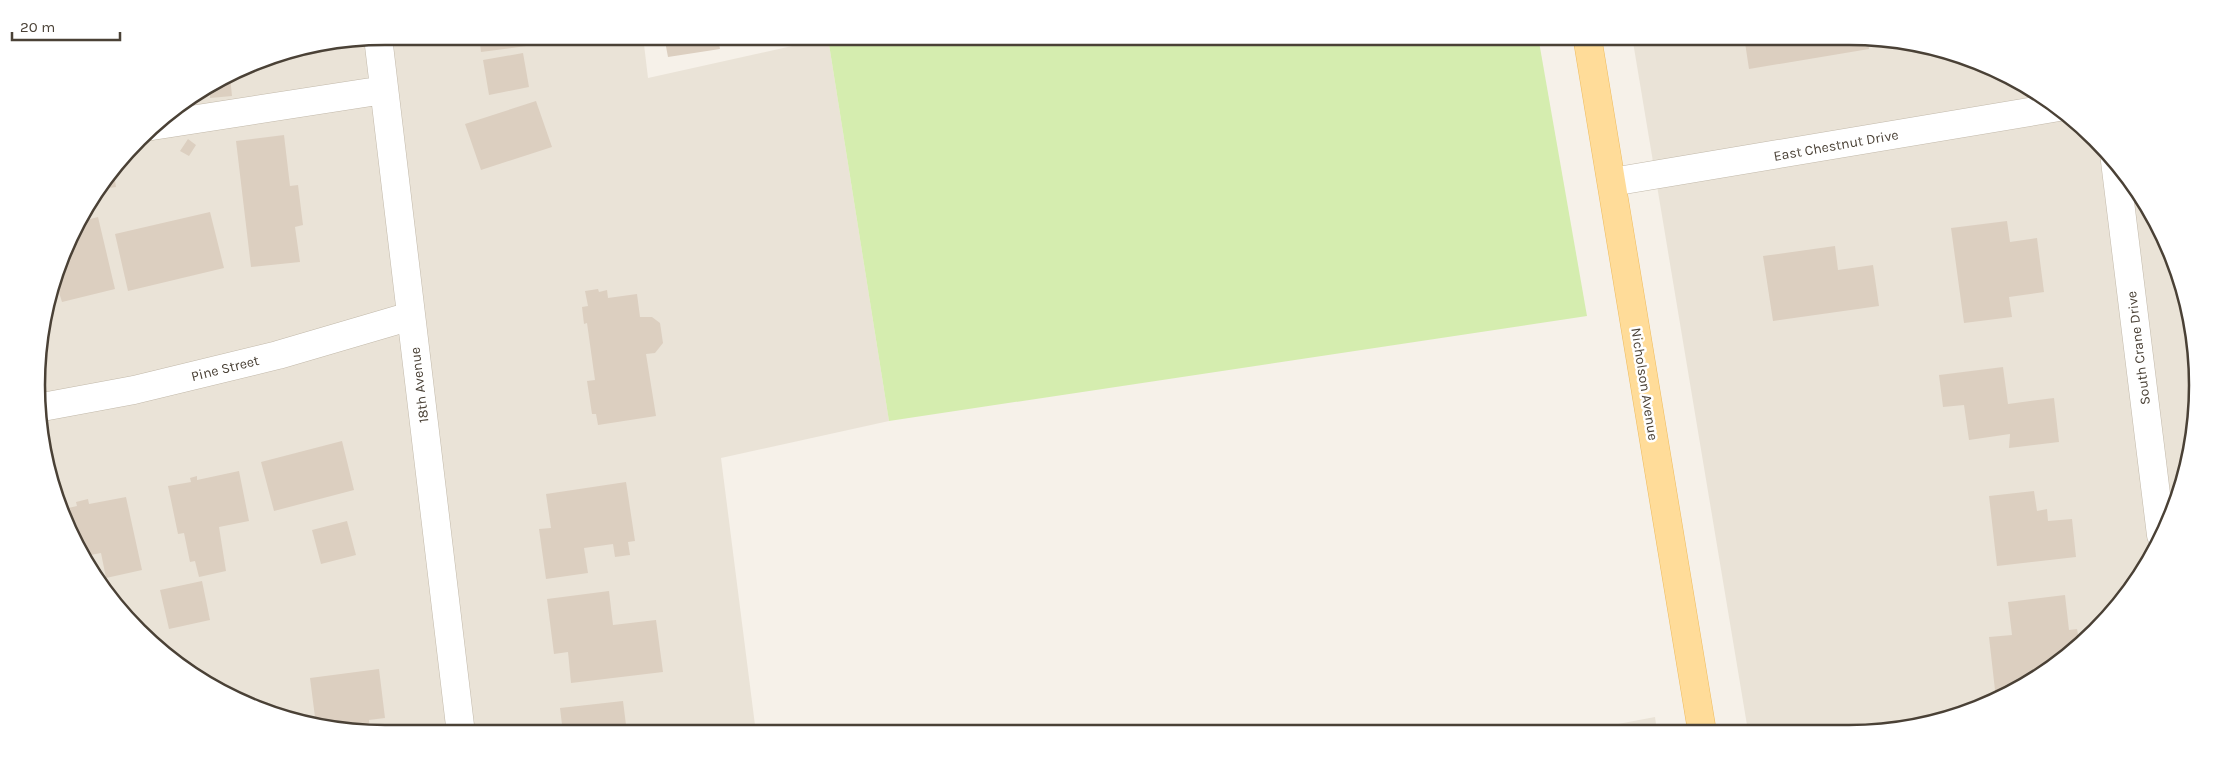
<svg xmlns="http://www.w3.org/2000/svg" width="2234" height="770" font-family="Karla,sans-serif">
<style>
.residential{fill:#eae3d7}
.green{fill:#d5edaf}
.building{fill:#dccfc0}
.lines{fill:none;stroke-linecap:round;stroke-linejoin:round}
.minor-casing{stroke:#c2b9aa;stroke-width:29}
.major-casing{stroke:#eebb5e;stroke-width:29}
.minor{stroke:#fff;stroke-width:28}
.major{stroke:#ffdc99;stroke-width:28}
.labels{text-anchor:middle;stroke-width:5;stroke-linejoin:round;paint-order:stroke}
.street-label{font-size:14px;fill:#4a4136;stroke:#fff}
.rim{fill:none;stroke:#4a4136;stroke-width:2.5}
</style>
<rect width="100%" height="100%" fill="#f6f1e9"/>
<path class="residential" d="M385 36H643L648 78 828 38 889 421 721 458 756 733 385 734 295 722 191 675 139 632 95 579 48 475 37 408 39 340 72 230 108 173 155 123 252 63 317 43Z
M1632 36H1849L1939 48 2003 72 2061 108 2111 155 2151 210 2179 273 2195 339 2197 408 2186 475 2151 560 2079 647 2003 698 1894 731H1748Z
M1655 717 1657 731H1581Z"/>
<path class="green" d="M838 36H1538L1587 316 889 421 828 38Z"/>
<path class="building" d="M479 36H555L556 42 481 52Z
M664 36H718L720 49 668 57Z
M1744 36H1849L1868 39 1869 49 1749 69Z
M523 53 529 87 489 95 483 60Z
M230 76 232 96 210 98V89Z
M536 101 552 147 481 170 465 124Z
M284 135 290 186 298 185 303 225 295 227 300 262 251 267 236 141Z
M188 139 196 145 189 156 180 151Z
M113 167 116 187 102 189 101 184Z
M210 212 224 268 128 291 115 234Z
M98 217 115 289 62 302 56 283 72 230 78 222Z
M2007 221 2010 242 2037 238 2044 292 2009 297 2012 317 1964 323 1951 228Z
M1835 246 1838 270 1873 265 1879 306 1773 321 1763 256Z
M598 289 599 292 607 290 608 298 637 294 640 317H652L660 323 663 343 655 353 646 354 656 416 598 425 596 414H592L587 381 595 380 587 323 584 324 582 307 588 306 585 291Z
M2003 367 2008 404 2054 398 2059 442 2009 448 2010 434 1969 440 1964 405 1943 407 1939 375Z
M342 441 354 490 274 511 261 462Z
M239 471 249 521 219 527 226 571 199 577 195 561 190 562 184 533 178 534 168 486 191 482 190 478 197 476V480Z
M626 482 635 541 628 542 630 555 615 557 613 544 584 548 588 573 546 579 539 529 551 528 546 494Z
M2034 491 2037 511 2047 509 2048 521 2072 519 2076 557 1997 566 1989 496Z
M126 497 142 570 106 578 101 553 85 556 64 509 77 506 76 502 88 499 89 504Z
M347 521 356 555 321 564 312 530Z
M202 581 210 620 169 629 160 590Z
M609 591 613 625 656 620 663 672 571 683 568 652 554 654 547 599Z
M2065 595 2069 630 2077 629 2079 640 2083 639V642L2079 647 2003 698 1996 699 1989 637 2012 635 2008 602Z
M379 669 385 718 369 720 370 732 316 725 310 678Z
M623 701 627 733H563L560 708Z"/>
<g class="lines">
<defs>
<path id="minor" d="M378 37 461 734
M152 126 384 90
M2115 161 2161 535
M1612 182 2059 107
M37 408 134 390 278 355 411 316"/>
<path id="major" d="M1587 36 1702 731"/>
</defs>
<use href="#minor" class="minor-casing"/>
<use href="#major" class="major-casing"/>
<use href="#minor" class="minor"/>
<use href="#major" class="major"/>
</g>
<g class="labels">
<g class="street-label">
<text transform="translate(1836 145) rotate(-10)" y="5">East Chestnut Drive</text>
<text transform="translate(2138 348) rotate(-97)" y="5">South Crane Drive</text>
<text transform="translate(225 368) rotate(-14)" y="5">Pine Street</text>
<text transform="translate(1645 384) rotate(81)" y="5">Nicholson Avenue</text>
<text transform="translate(419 385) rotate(-97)" y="5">18th Avenue</text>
</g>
</g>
<path d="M0 0H2234V770H0ZM385 45H1849A340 340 0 0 1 2189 385V385A340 340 0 0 1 1849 725H385A340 340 0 0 1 45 385V385A340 340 0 0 1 385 45Z" fill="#fff" fill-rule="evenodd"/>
<path class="rim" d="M385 45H1849A340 340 0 0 1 2189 385V385A340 340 0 0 1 1849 725H385A340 340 0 0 1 45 385V385A340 340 0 0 1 385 45Z"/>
<path d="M12 32v8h108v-8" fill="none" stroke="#4a4136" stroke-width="2.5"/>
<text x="20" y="32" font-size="15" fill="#4a4136" stroke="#ffffff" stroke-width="4" paint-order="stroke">20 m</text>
</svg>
